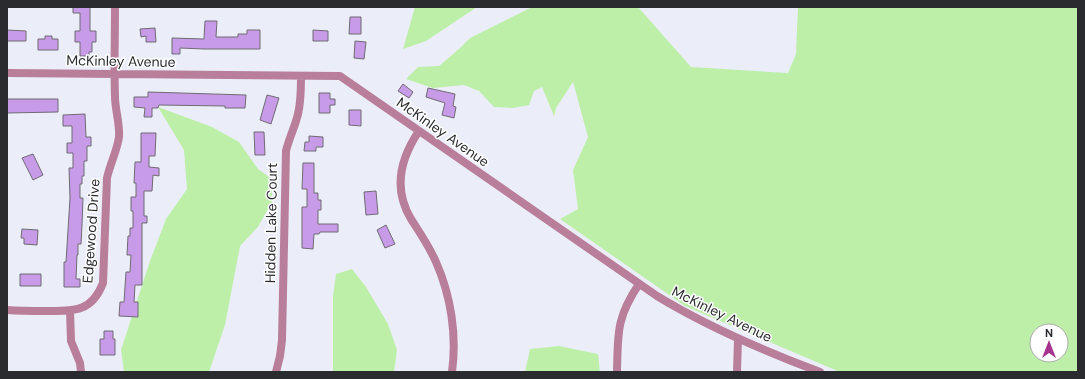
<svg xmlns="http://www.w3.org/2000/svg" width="1085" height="379" font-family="'DM Sans',sans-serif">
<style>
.green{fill:#bdefa9;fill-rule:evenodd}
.building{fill:#c79be8;stroke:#6f6b73}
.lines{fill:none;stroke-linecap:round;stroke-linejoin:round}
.minor{stroke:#b97f9a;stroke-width:8}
.labels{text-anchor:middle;stroke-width:3;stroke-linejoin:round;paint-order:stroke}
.street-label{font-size:14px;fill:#2a2b2f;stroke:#fff}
</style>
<rect width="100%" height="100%" fill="#ebeef8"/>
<path class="green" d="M415 7H477L426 41 403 49Z
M532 7H638L691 67 788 73 796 54 798 7H1078V372H840L685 306 560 219 578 209 573 170 588 137 573 82 556 108 554 116 542 87 534 91 529 105 513 108 494 107 479 91 464 85 433 88 406 79 418 67 439 66 460 48 470 38ZM1037 331H1061V355H1037Z
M158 107 212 127 239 142 258 169 272 179V202L258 227 240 246 225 325 209 372H124L121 350 150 261 166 219 187 189 184 150Z
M352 269 366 287 388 324 397 350 394 372H333V296L336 274Z
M559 346 598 354 600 372H525L530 349Z"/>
<path class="building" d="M73 7H90V31H96V42H92V52H89V56H80V42H75V31H80V13H73Z
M350 17H361V34H349Z
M205 21H217L216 37H238V34H247V30H260V49H204L180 48V54H172V38L204 39Z
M155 28 156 42H146V36L141 37 140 29Z
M7 30 26 31V41H7Z
M313 30 328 31V41H313Z
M45 36H52V39H58V50H38V39H45Z
M355 41 366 42 364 59 354 58Z
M403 84 413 92 409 98 398 91Z
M428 88 455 94 453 106 456 107 454 118 442 115 445 103 426 97Z
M148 92 246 95 245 108H225V106L159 105 158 108H152V117H144L145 108 134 107V97H148Z
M319 93H330V99H335V105H330V113H319Z
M267 95 279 98 271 124 260 120Z
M7 99H58V112L7 113Z
M349 110H361V126L349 125Z
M85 114 86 137H91V146H87V161H84V176H82V184H80V198H83L82 225 81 244H78V255H77L76 279H80V287H64V262H66L70 198 69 168H73V153H67V143H72V126H63V115Z
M254 132H264L265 155H255Z
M141 133H156L155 156H149V167L159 168V176L153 175 152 191H144V216H147V223H142V285H135L134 302H138V317L119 316 120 302H124L126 272H130L131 255H127L128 236H130V228H133V211H131V197H136V183H134L135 162H141Z
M309 136 323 137V147H316V151H304L305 142H309Z
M33 154 43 175 33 180 22 158Z
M303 163H314V193H318V200H321V210H318V224H338V232H320L319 234H314L313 249 302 248V207H307V189H302Z
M376 191 378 214 366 215 364 192Z
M386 225 395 244 385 248 377 230Z
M22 229 38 230 37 245 24 244V238H21Z
M20 274H41V286H20Z
M104 331H113V339H115V355H100V339H104Z"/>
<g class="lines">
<path class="minor" d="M7 73 340 76 657 296C708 327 764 351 820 372
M419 131C400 159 393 189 411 219 420 233 429 246 436 262 451 296 457 335 452 372
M7 310C20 311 34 311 47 311 74 311 92 312 103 283L107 178C110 164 117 151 119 137 120 124 115 109 115 97 114 67 115 37 115 7
M70 311 71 341 80 363 81 372
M276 372 280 356 282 340 286 151C289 138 295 127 298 114 301 102 301 89 301 76
M617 372C618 334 616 318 639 284
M737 372 738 339"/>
</g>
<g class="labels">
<g class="street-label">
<text transform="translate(121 61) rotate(1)" y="5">McKinley Avenue</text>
<text transform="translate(443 132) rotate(35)" y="5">McKinley Avenue</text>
<text transform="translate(271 223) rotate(-89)" y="5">Hidden Lake Court</text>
<text transform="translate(91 231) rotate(-86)" y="5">Edgewood Drive</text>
<text transform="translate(722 314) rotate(26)" y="5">McKinley Avenue</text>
</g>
</g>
<rect width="1085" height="379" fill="none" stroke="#2a2b2f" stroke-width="16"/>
<g transform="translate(1049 343)"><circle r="19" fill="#ffffff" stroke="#aaaaac"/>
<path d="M0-3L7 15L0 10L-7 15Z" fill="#a5328d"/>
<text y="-6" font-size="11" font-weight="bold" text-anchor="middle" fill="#2a2b2f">N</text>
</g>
</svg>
